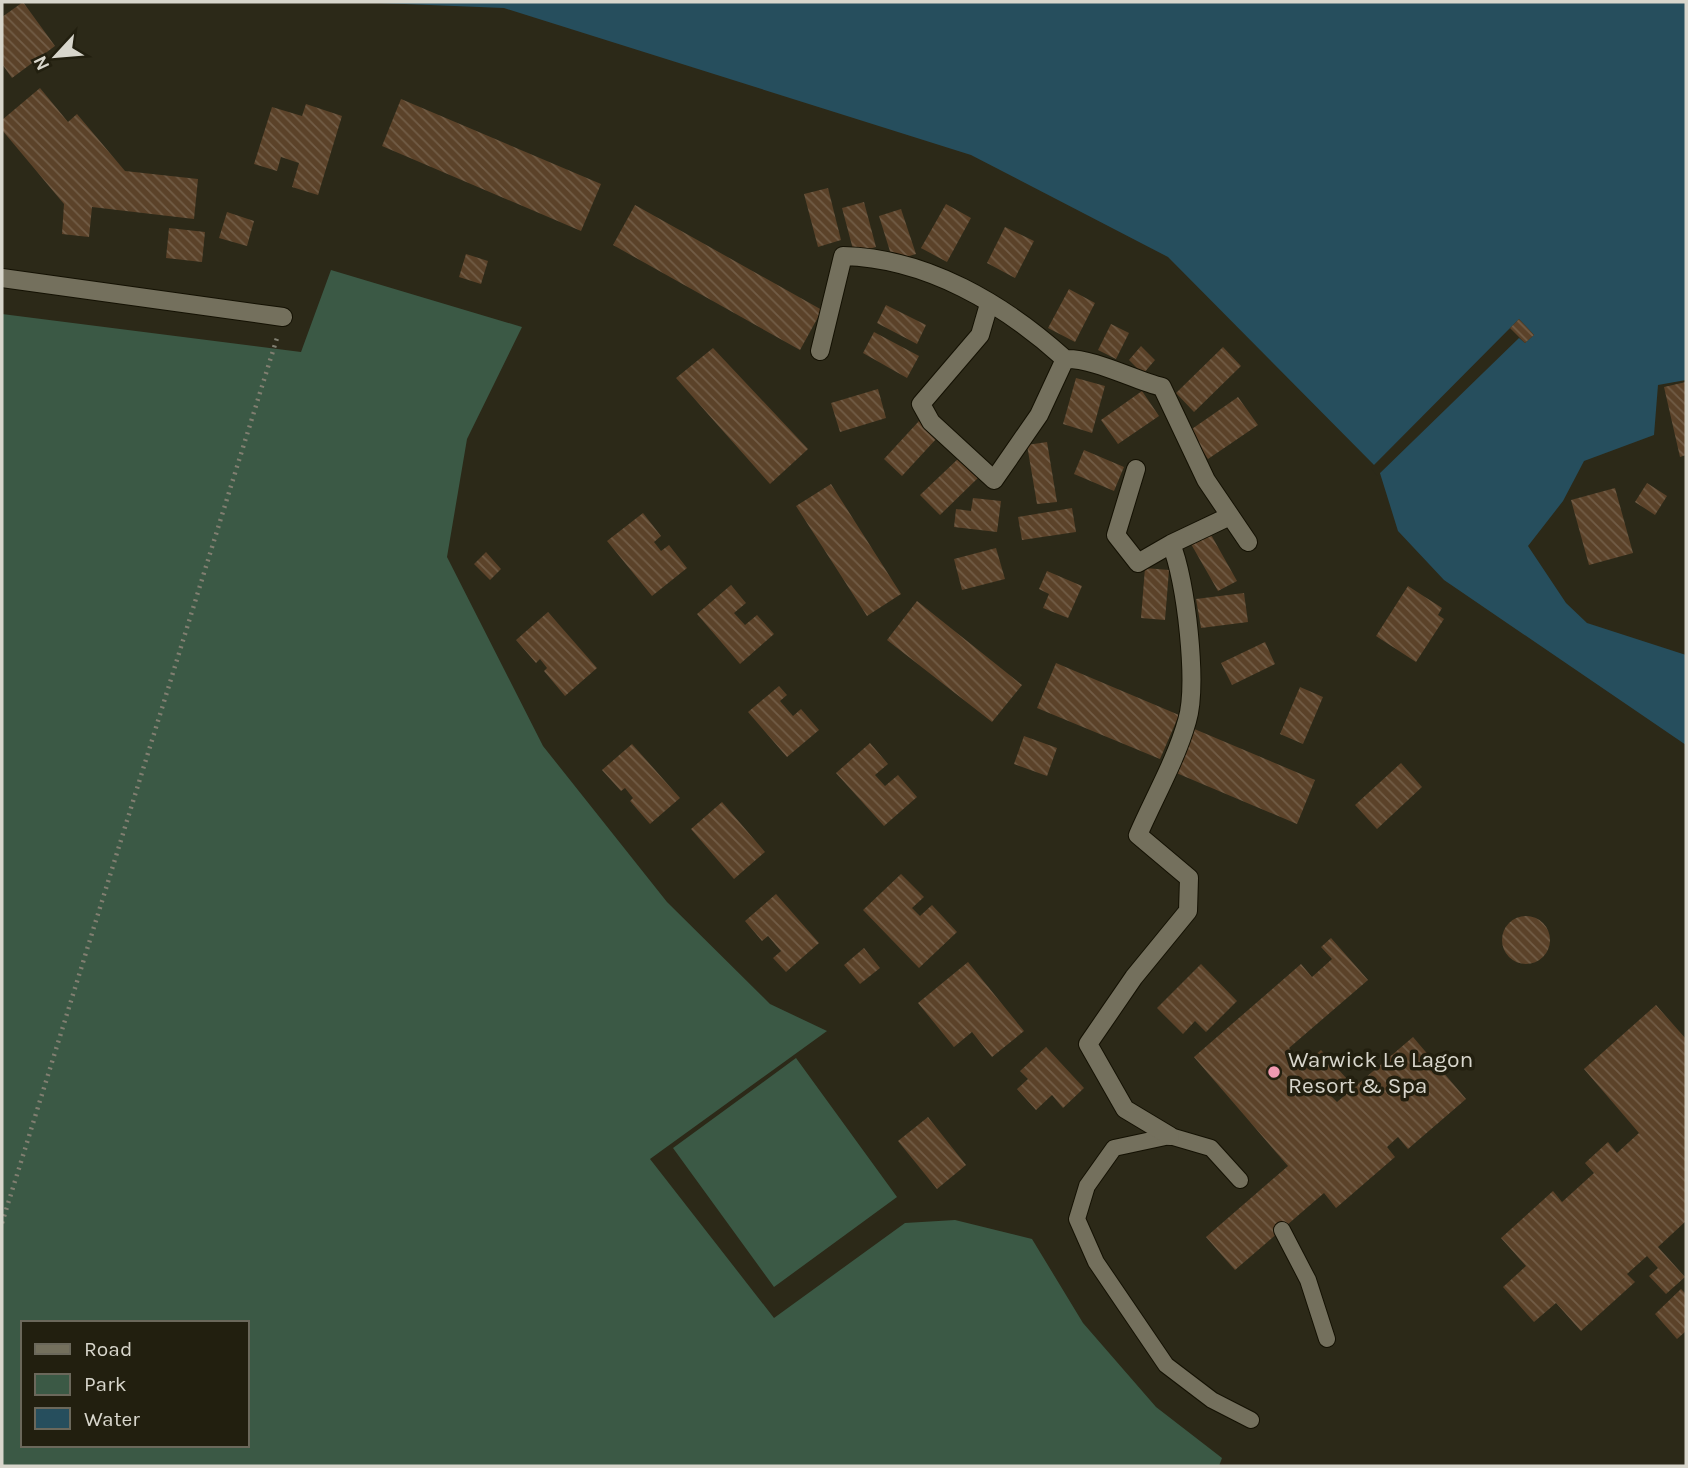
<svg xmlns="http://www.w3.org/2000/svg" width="1688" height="1468" font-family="Karla,sans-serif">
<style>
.green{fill:#3b5945;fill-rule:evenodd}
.water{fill:#264e5d}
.pier{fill:#2c2918}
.building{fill:url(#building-back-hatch)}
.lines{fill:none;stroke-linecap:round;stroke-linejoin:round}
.lane-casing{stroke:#141103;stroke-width:18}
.street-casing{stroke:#141103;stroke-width:20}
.path{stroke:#817f71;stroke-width:4.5;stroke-dasharray:2 5;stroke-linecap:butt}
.lane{stroke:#74705d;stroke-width:16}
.street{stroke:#74705d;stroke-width:18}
.poi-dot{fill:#f19ab2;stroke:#221f0f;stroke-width:2.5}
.labels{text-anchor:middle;stroke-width:7;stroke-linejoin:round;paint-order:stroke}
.poi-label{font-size:23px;fill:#d8d6cc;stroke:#221f0f;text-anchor:start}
</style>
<defs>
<pattern id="building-back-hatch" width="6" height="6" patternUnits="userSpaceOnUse" patternTransform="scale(1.75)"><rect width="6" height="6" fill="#5b4229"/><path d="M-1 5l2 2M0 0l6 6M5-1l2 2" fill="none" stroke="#725d47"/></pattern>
</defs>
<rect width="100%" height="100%" fill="#2c2918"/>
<path class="green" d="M331 270 522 327 467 439 447 557 543 746 667 902 770 1004 827 1031 650 1159 774 1318 905 1223 955 1220 1032 1239 1083 1323 1156 1407 1222 1458 1219 1466H2V314L301 352ZM23 1323H247V1445H23Z
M796 1058 897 1197 774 1287 673 1148Z"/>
<path class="water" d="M354 2H1686V380L1658 385 1654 435 1584 461 1563 501 1528 546 1566 603 1587 623 1686 655V745L1444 580 1398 531 1379 470 1168 257 971 155 504 8Z"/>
<path class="pier" d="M1519 319 1534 335 1525 343 1519 338 1377 476 1371 468Z"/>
<path class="building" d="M23 2 55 46 12 78 2 64V17Z
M40 88 68 122 77 114 125 171 198 179 194 219 92 207 89 237 62 234 64 204 2 130V120Z
M401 99 601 184 581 231 382 146Z
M306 104 342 116 318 195 292 187 299 163 281 157 277 171 254 164 272 107 302 116Z
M828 188 841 240 818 247 804 194Z
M864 202 876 247 854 253 842 208Z
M946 204 971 218 947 262 921 248Z
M635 205 822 310 800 350 613 245Z
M901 209 916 254 893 261 879 216Z
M227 212 254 221 247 246 219 238Z
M1005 227 1034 241 1015 278 987 263Z
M169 228 205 232 202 262 166 258Z
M466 254 488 261 481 284 459 277Z
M1069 289 1095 303 1075 342 1048 328Z
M886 305 926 325 917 344 877 323Z
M1519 319 1534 335 1525 343 1510 328Z
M1111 324 1129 333 1116 359 1098 350Z
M874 332 919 356 907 378 863 353Z
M1141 346 1155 360 1143 374 1129 360Z
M1223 347 1241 366 1194 412 1176 393Z
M713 348 808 449 770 484 676 378Z
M1076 378 1105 386 1092 433 1063 424Z
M1686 382V455L1680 457 1664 387Z
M878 389 886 418 840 432 831 403Z
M1142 391 1159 416 1118 444 1101 420Z
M1238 397 1258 425 1208 459 1189 431Z
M919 421 937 438 902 476 884 459Z
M1047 442 1057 502 1037 504 1027 445Z
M1084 450 1124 467 1114 491 1074 474Z
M960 457 979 477 940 515 920 495Z
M1647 483 1667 496 1655 515 1635 502Z
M831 484 901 594 867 616 796 506Z
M1615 488 1633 553 1589 565 1571 500Z
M973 498 1001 501 997 532 954 527 956 509 971 511Z
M1072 508 1076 532 1022 540 1018 517Z
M643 513 661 536 654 542 661 551 669 545 687 568 652 596 607 541Z
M1210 533 1237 581 1218 591 1191 544Z
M996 548 1005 579 962 590 954 559Z
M486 552 501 569 490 580 474 564Z
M1145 568 1169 570 1165 620 1141 618Z
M1047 571 1082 586 1068 618 1043 608 1049 594 1039 589Z
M731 585 746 603 734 613 745 625 757 615 774 634 740 664 697 614Z
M1408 586 1442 608 1438 615 1444 619 1416 662 1376 636Z
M1244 593 1248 622 1201 628 1196 599Z
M917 601 1022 685 992 722 887 640Z
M548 612 597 668 565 696 544 671 547 668 540 659 536 663 516 640Z
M1265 642 1275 664 1232 685 1221 663Z
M1056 663 1179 715 1160 759 1037 708Z
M779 686 787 695 780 701 793 716 801 709 819 730 787 757 748 712Z
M1300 687 1323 697 1303 744 1280 734Z
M1192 728 1315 780 1297 824 1174 772Z
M1024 736 1057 748 1047 776 1014 764Z
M870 743 888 764 875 775 885 786 898 775 917 797 884 826 836 773Z
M632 744 680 798 650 824 630 801 633 798 625 788 621 791 602 770Z
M1401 763 1422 787 1377 829 1355 805Z
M722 802 765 852 734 879 691 829Z
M901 874 924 897 912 908 920 916 932 905 957 932 919 968 863 910Z
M776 894 819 943 786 972 773 958 781 951 768 936 762 941 745 921Z
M1502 940a24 24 0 1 1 48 0a24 24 0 1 1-48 0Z
M1331 938 1368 980 1289 1048 1304 1065 1321 1050 1347 1079 1329 1094 1337 1102 1413 1037 1466 1099 1408 1149 1398 1137 1387 1147 1395 1157 1336 1208 1324 1193 1235 1270 1206 1237 1288 1166 1194 1057 1301 964 1312 977 1332 959 1321 947Z
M864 948 880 968 860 984 844 965Z
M968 962 1024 1031 992 1057 972 1032 954 1047 918 1003Z
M1201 964 1237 1001 1206 1032 1195 1021 1183 1034 1157 1008Z
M1656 1005 1686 1039V1221L1658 1247 1685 1277 1666 1294 1649 1276 1658 1268 1647 1256 1627 1274 1635 1282 1581 1331 1556 1303 1534 1322 1503 1287 1526 1266 1501 1238 1553 1191 1562 1202 1594 1173 1585 1163 1608 1142 1617 1153 1639 1133 1584 1069Z
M1046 1047 1084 1088 1063 1108 1052 1095 1036 1110 1017 1089 1028 1079 1020 1071Z
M928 1117 966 1165 937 1189 898 1141Z
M1681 1289 1686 1294V1331L1677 1339 1655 1314Z"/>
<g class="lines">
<defs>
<path id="lane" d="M1240 1180 1211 1148 1170 1136 1114 1148 1087 1186 1077 1219 1096 1262 1166 1365 1212 1400 1251 1420
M1282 1230 1308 1280 1327 1339"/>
<path id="street" d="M2 278 283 317
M989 304 980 335 921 404 931 422 994 480 1039 415 1065 359
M820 351 843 256C927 258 1004 304 1065 359 1093 358 1132 379 1162 387L1206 480 1248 542
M1136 469 1116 535 1138 563 1171 544
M1170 1136 1125 1109 1088 1044 1134 977 1188 911 1189 878 1138 835C1154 798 1176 760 1187 721 1198 685 1186 579 1171 544L1230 516"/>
</defs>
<use href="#lane" class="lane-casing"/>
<use href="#street" class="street-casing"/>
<path class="path" d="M2 1223 277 338"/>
<use href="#lane" class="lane"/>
<use href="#street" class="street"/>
</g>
<circle class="poi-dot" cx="1274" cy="1072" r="7"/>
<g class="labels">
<g class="poi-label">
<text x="1288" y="1067">Warwick Le Lagon<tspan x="1288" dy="26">Resort &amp; Spa</tspan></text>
</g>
</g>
<rect width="1688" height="1468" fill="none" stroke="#d8d6cc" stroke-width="7"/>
<rect x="21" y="1321" width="228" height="126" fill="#221f0f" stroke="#6b685b" stroke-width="2"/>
<rect x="35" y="1344" width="35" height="10" fill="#74705d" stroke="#6b685b" stroke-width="2"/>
<text x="84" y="1356" font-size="21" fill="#d8d6cc">Road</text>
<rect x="35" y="1374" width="35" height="21" fill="#3b5945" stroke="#6b685b" stroke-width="2"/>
<text x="84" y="1391" font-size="21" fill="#d8d6cc">Park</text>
<rect x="35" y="1408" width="35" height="21" fill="#264e5d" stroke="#6b685b" stroke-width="2"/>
<text x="84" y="1426" font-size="21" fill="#d8d6cc">Water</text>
<g transform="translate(56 56) rotate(244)" stroke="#221f0f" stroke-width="5" paint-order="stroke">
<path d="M0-5L12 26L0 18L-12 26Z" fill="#d8d6cc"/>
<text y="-10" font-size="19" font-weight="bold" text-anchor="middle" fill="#d8d6cc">N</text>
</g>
</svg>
